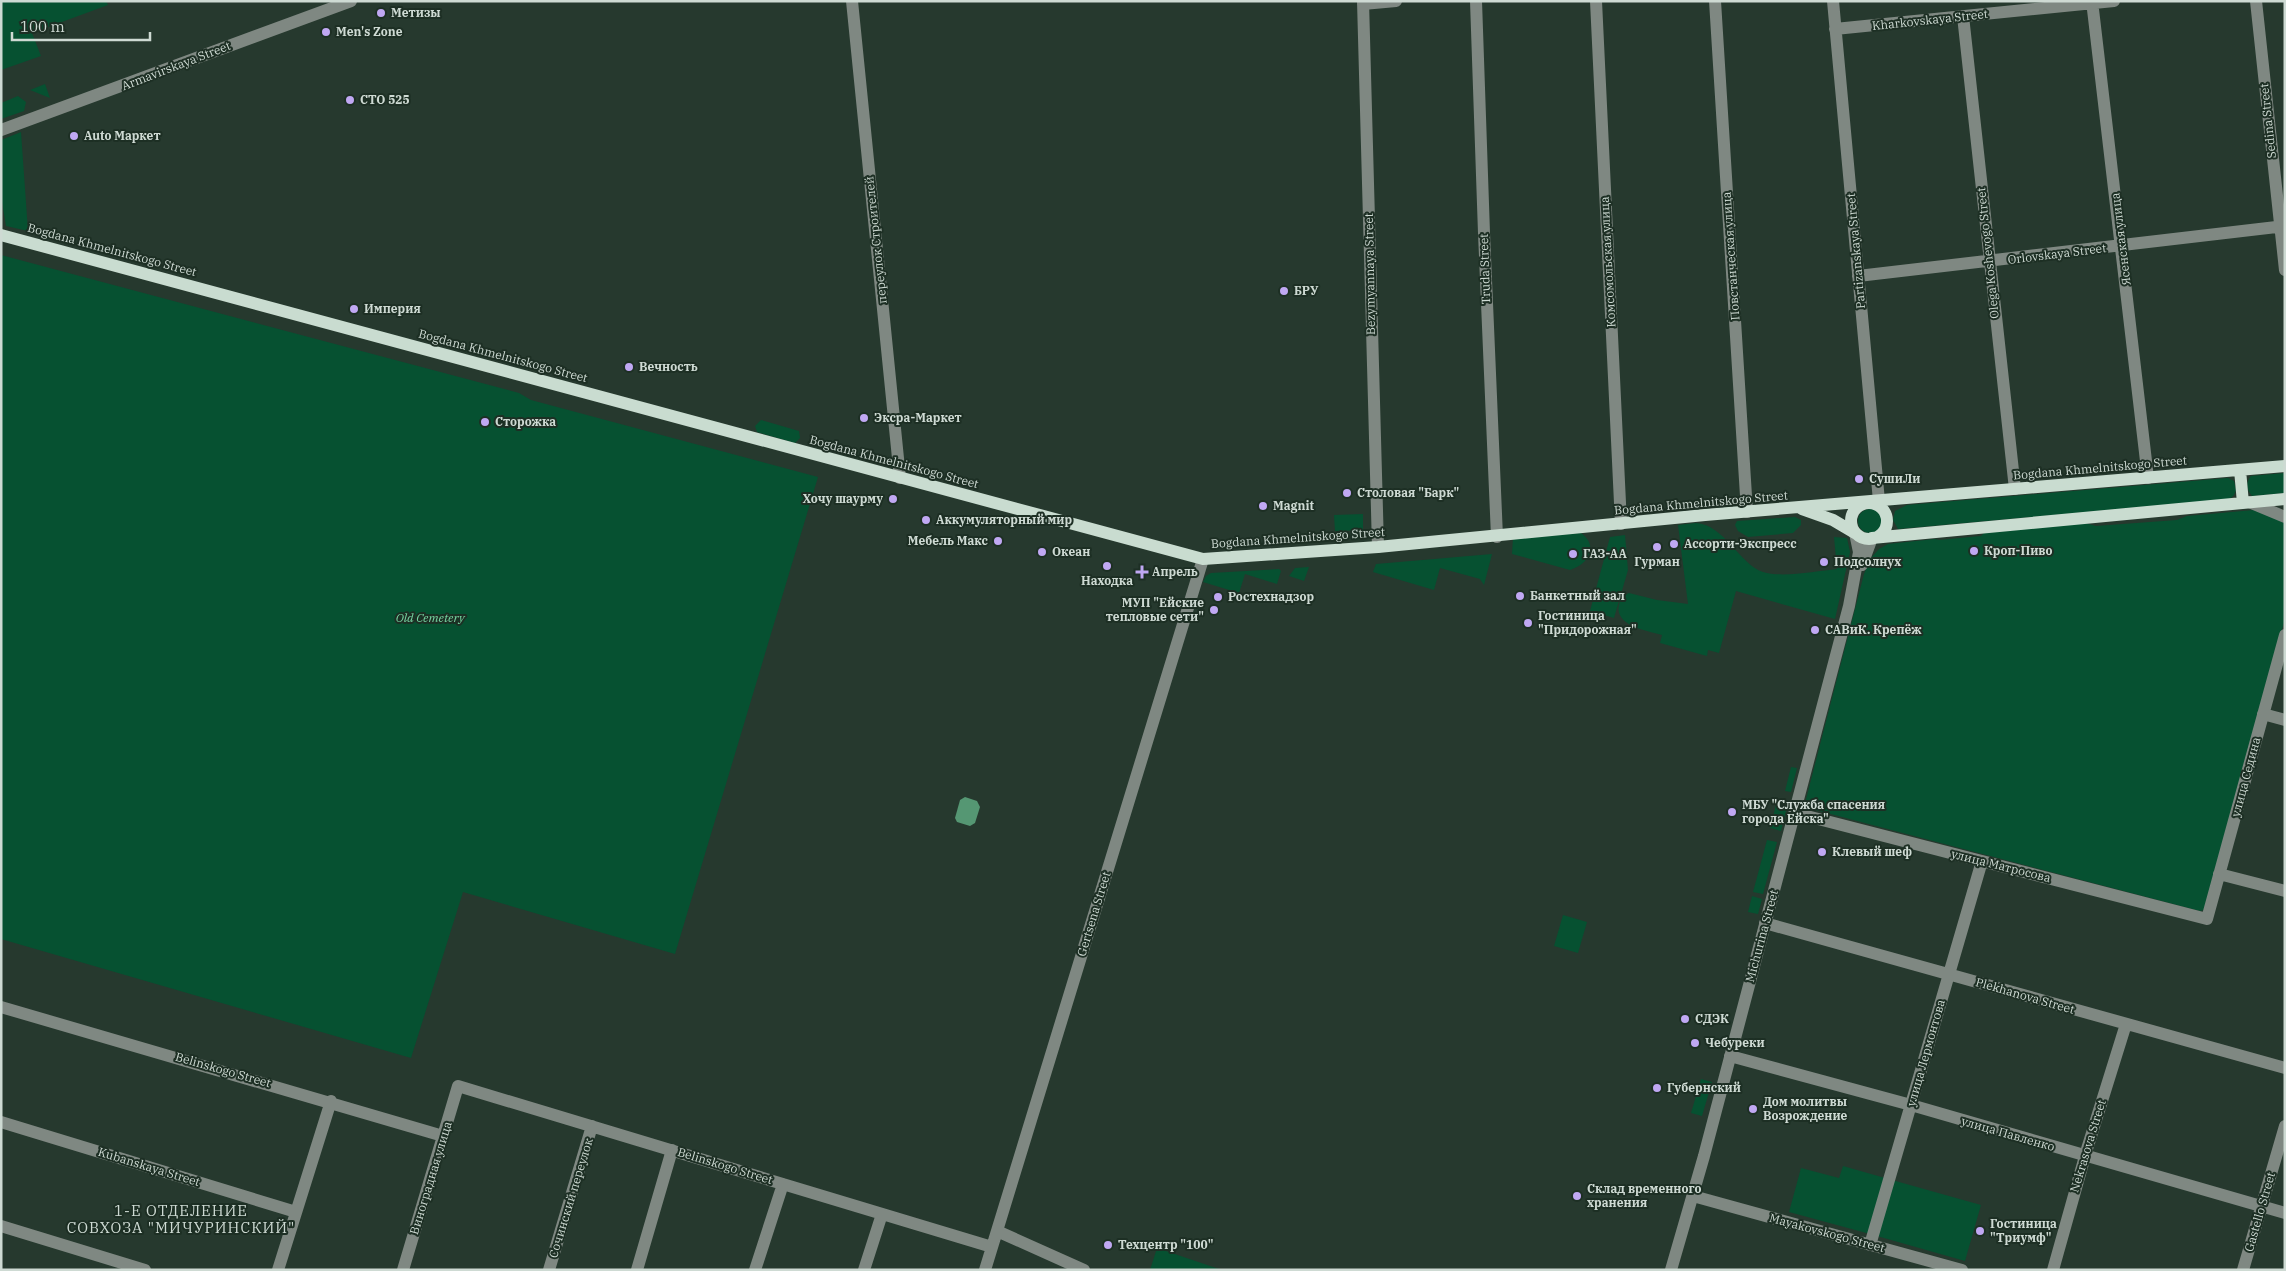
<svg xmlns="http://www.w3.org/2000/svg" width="2286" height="1271" font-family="'IBM Plex Serif',serif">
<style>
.green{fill:#065131}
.water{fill:#559773}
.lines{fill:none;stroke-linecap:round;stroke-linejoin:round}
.minor{stroke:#7f8882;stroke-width:12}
.major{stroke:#c9dcd0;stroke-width:12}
.poi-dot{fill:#c0a8f3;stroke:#1d2f24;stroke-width:2}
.labels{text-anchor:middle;stroke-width:4;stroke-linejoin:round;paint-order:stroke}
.poi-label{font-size:12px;font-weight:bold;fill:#cedad3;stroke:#1d2f24;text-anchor:start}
.street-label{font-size:12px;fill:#cedad3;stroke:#1d2f24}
.park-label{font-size:12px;font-style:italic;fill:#77d6a3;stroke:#1d2f24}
.quarter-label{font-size:15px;letter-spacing:1px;fill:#cedad3;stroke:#1d2f24}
</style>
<rect width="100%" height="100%" fill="#26392e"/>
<path class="green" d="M1 1H106L108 5 32 33 41 56 1 70Z
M45 84 50 98 30 90Z
M18 96 26 102 24 111 1 119V103Z
M21 132 28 231 6 226 1 196V140Z
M1 255 519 393 531 400 818 477 675 954 463 892 411 1058 1 939Z
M761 420 799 431 800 438 795 443 757 432 755 426Z
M2285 473V493L2252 496C2247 490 2245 483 2251 476Z
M2228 478 2234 481 2236 490 2234 495 2230 499 1898 529 1893 520 1895 511 1907 505Z
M1858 521a12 12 0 1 1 24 0a12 12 0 1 1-24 0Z
M2254 510 2285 519V619L2204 910 2200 911 1804 807 1864 574 1871 558 1879 549 1888 544 1935 539 1939 540 1981 536 1984 533 2085 523 2096 526 2177 520 2187 516Z
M1363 514V530L1335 531 1334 515Z
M1795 517 1801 520V525L1793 533 1748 537 1738 531 1735 525 1737 521Z
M1696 523C1725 525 1739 564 1763 572 1782 578 1817 571 1837 569L1834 537 1847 538 1850 552 1835 619 1736 591 1719 653 1708 650 1707 656 1660 643 1662 635C1648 631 1614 626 1619 605 1620 599 1624 595 1629 593L1657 600 1688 604 1678 525Z
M1581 533C1599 546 1589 564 1570 570L1512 554 1513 538Z
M1625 535 1628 570 1614 618 1590 611 1610 537Z
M1492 554 1484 585 1480 579 1440 568 1434 590 1373 572 1376 564Z
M1309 567 1304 581 1289 576 1295 568Z
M1279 569 1281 571 1277 584 1245 574 1239 593 1203 582 1206 576 1211 573Z
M1791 767 1797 768 1791 792 1785 791Z
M1776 805 1787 808 1781 831 1770 828Z
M1767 840 1777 842 1763 894 1753 892Z
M1752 896 1762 899 1758 914 1748 912Z
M1563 915 1587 922 1578 953 1554 946Z
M1701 1079 1712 1082 1702 1116 1691 1113Z
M1843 1166 1885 1178 1870 1234 1789 1212 1801 1168 1839 1178Z
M1892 1180 1981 1205 1965 1261 1877 1236Z
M1157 1248 1222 1270H1150Z"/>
<path class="water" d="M965 797 977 801 980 807 975 823 970 826 957 822 955 818 960 800Z"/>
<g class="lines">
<path class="minor" d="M852 1 900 478
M1363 1 1378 547
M1476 1 1484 233 1497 537
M1596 1 1621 524
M1715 1 1747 512
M1833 1 1879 501
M2092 1 2148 478
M2256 1 2285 270
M1363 4 1396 1
M1963 16 2015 489
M1835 29 2114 1
M1 130 351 1
M1858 276 2285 226
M2249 502 2285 517
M1862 565 1872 538
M2263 714 2285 720
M1795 813 2207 919 2285 635
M2219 874 2285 891
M1765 923 2285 1068
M1 1007 443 1136
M1730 1056 1911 1105 2285 1213
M1 1122 296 1212
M1693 1196 1962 1270
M1 1226 145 1270
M997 1231 1084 1270
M1870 1245 1982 861
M278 1270 331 1101
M403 1270 458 1086 992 1247
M549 1270 592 1126
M637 1270 672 1150
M755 1270 783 1184
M864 1270 882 1214
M985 1270 1203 559
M1671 1270 1704 1156 1849 606 1859 552 1855 533
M2053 1270 2087 1149 2126 1024
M2243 1270 2285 1126"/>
<path class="major" d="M1 235 1203 559 1378 547 1705 515 2285 466
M2240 470 2243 503
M1851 521a18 18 0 1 1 36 0a18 18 0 1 1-36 0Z
M1802 509 1833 520 1855 533
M1872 538 2285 499"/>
</g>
<g class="poi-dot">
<circle cx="381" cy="13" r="5"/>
<circle cx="326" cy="32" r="5"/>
<circle cx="350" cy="100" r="5"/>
<circle cx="74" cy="136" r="5"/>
<circle cx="1284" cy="291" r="5"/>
<circle cx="354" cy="309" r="5"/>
<circle cx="629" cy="367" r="5"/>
<circle cx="864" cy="418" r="5"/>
<circle cx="485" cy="422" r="5"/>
<circle cx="1859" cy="479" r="5"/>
<circle cx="1347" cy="493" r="5"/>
<circle cx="893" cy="499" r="5"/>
<circle cx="1263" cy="506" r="5"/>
<circle cx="926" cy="520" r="5"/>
<circle cx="998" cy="541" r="5"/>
<circle cx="1674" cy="544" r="5"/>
<circle cx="1657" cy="547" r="5"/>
<circle cx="1974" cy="551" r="5"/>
<circle cx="1042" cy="552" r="5"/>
<circle cx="1573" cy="554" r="5"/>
<circle cx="1824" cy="562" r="5"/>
<circle cx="1107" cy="566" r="5"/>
<path d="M1139.5 564.5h5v5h5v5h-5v5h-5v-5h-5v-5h5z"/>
<circle cx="1520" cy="596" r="5"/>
<circle cx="1218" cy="597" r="5"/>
<circle cx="1214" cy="610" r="5"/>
<circle cx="1528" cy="623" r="5"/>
<circle cx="1815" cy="630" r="5"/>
<circle cx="1732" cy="812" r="5"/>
<circle cx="1822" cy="852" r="5"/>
<circle cx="1685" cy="1019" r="5"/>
<circle cx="1695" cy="1043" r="5"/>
<circle cx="1657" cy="1088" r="5"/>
<circle cx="1753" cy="1109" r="5"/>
<circle cx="1577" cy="1196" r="5"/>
<circle cx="1980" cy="1231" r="5"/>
<circle cx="1108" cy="1245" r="5"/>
</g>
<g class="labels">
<g class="poi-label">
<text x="391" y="17">Метизы</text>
<text x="336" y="36">Men's Zone</text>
<text x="360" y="104">СТО 525</text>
<text x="84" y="140">Auto Маркет</text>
<text x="1294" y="295">БРУ</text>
<text x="364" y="313">Империя</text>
<text x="639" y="371">Вечность</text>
<text x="874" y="422">Эксра-Маркет</text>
<text x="495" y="426">Сторожка</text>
<text x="1869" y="483">СушиЛи</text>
<text x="1357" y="497">Столовая "Барк"</text>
<text x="883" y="503" text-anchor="end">Хочу шаурму</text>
<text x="1273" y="510">Magnit</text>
<text x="936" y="524">Аккумуляторный мир</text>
<text x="988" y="545" text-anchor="end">Мебель Макс</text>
<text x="1684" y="548">Ассорти-Экспресс</text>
<text x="1984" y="555">Кроп-Пиво</text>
<text x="1052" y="556">Океан</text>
<text x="1583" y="558">ГАЗ-АА</text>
<text x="1657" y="566" text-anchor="middle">Гурман</text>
<text x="1834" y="566">Подсолнух</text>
<text x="1152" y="576">Апрель</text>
<text x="1107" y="585" text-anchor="middle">Находка</text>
<text x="1530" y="600">Банкетный зал</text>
<text x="1228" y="601">Ростехнадзор</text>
<text x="1204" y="607" text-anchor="end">МУП "Ейские<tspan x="1204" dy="14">тепловые сети"</tspan></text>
<text x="1538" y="620">Гостиница<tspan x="1538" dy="14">"Придорожная"</tspan></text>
<text x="1825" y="634">САВиК. Крепёж</text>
<text x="1742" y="809">МБУ "Служба спасения<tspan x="1742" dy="14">города Ейска"</tspan></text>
<text x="1832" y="856">Клевый шеф</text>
<text x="1695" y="1023">СДЭК</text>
<text x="1705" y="1047">Чебуреки</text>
<text x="1667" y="1092">Губернский</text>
<text x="1763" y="1106">Дом молитвы<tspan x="1763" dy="14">Возрождение</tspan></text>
<text x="1587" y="1193">Склад временного<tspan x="1587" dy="14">хранения</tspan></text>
<text x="1990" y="1228">Гостиница<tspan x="1990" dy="14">"Триумф"</tspan></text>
<text x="1118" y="1249">Техцентр "100"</text>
</g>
<g class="street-label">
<text transform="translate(1930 20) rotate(-6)" y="4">Kharkovskaya Street</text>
<text transform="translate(176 66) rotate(-21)" y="4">Armavirskaya Street</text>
<text transform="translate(2268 121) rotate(-96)" y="4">Sedina Street</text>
<text transform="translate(2121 239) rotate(-97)" y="4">Ясенская улица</text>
<text transform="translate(876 240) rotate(-96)" y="4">переулок Строителей</text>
<text transform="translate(112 250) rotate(15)" y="4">Bogdana Khmelnitskogo Street</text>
<text transform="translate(1856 251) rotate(-95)" y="4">Partizanskaya Street</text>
<text transform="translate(1988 253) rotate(-96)" y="4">Olega Koshevogo Street</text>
<text transform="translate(2057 254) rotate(-7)" y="4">Orlovskaya Street</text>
<text transform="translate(1731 256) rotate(-94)" y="4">Повстанческая улица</text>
<text transform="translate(1608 262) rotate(-93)" y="4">Комсомольская улица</text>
<text transform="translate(1485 269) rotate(-92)" y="4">Truda Street</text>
<text transform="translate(1370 274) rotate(-91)" y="4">Bezymyannaya Street</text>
<text transform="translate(503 356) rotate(15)" y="4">Bogdana Khmelnitskogo Street</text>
<text transform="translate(894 462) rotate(15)" y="4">Bogdana Khmelnitskogo Street</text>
<text transform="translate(2100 468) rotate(-5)" y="4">Bogdana Khmelnitskogo Street</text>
<text transform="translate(1701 503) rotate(-5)" y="4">Bogdana Khmelnitskogo Street</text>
<text transform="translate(1298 538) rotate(-4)" y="4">Bogdana Khmelnitskogo Street</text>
<text transform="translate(2246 777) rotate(-75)" y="4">улица Седина</text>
<text transform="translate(2001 866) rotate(14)" y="4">улица Матросова</text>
<text transform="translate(1094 914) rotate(-73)" y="4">Gertsena Street</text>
<text transform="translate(1762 936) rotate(-75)" y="4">Michurina Street</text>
<text transform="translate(2025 996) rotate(16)" y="4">Plekhanova Street</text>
<text transform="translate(1926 1053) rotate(-74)" y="4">улица Лермонтова</text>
<text transform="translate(223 1070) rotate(16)" y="4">Belinskogo Street</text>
<text transform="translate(2008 1134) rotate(16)" y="4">улица Павленко</text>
<text transform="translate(2088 1146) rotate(-73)" y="4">Nekrasova Street</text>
<text transform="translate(725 1166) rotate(17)" y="4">Belinskogo Street</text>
<text transform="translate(149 1167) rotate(17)" y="4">Kubanskaya Street</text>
<text transform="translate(431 1178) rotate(-73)" y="4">Виноградная улица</text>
<text transform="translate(571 1198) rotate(-73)" y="4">Сочинский переулок</text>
<text transform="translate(2260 1212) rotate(-74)" y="4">Gastello Street</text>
<text transform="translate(1827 1233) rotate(15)" y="4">Mayakovskogo Street</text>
</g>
<g class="park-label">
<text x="430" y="622">Old Cemetery</text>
</g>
<g class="quarter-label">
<text x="181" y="1216">1-Е ОТДЕЛЕНИЕ<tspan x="181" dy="17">СОВХОЗА "МИЧУРИНСКИЙ"</tspan></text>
</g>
</g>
<rect width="2286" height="1271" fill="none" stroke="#cedad3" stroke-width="5"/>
<path d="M12 32v8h138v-8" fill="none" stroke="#cedad3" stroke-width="2.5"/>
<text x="20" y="32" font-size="15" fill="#cedad3" stroke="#1d2f24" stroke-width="4" paint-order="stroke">100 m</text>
</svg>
